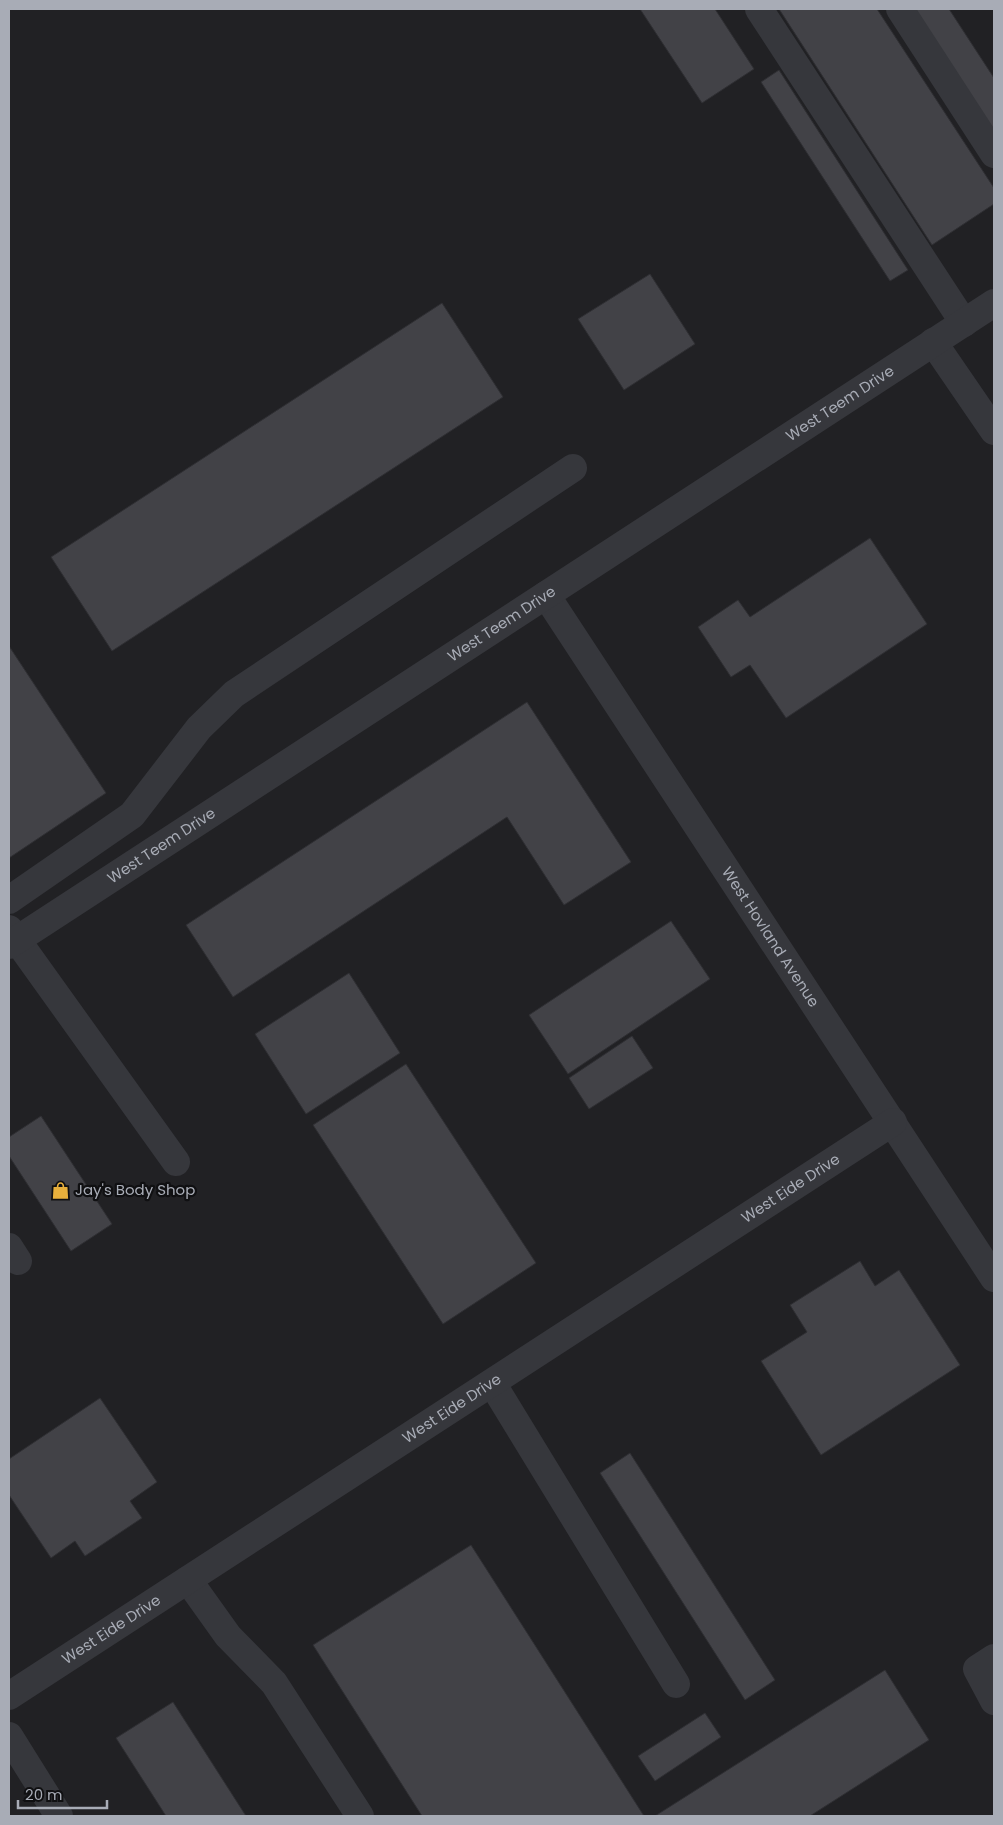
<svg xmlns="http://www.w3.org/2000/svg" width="1003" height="1825" font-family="Poppins,sans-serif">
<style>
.built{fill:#212124}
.building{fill:#424247;stroke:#2f2f33}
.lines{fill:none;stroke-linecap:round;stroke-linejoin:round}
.minor{stroke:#36373c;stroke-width:28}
.labels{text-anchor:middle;stroke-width:4.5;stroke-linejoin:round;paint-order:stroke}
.street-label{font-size:15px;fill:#a8acb6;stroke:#101012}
.poi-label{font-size:15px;fill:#a8acb6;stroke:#101012;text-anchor:start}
</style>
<rect width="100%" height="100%" fill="#151517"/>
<path class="built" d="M9 9H994V1816H9Z"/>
<path class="building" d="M640 9H715L754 69 702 103Z
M779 9H877L994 188V204L932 245Z
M915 9H949L994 78V131Z
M779 70 908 270 890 281 761 82Z
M650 274 695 344 624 390 578 319Z
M442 303 503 397 112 651 51 557Z
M870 538 927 624 786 718 750 665 731 677 698 627 738 600 750 617Z
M9 646 106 793 9 858Z
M527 702 631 862 564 905 507 817 233 997 186 925Z
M671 921 710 979 568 1074 529 1015Z
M349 973 400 1053 306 1114 255 1034Z
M632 1036 653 1068 589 1109 569 1078Z
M406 1064 536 1263 443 1324 313 1125Z
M41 1116 112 1224 71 1251 9 1156V1137Z
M860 1261 875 1286 899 1270 960 1365 821 1455 761 1361 807 1332 790 1305Z
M100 1398 157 1482 130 1501 142 1518 85 1556 75 1541 51 1558 9 1495V1459Z
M630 1453 775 1680 745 1700 600 1473Z
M471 1545 644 1816H422L313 1645Z
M885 1670 929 1740 810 1816H655Z
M173 1702 246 1816H166L116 1738Z
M705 1713 721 1737 655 1781 638 1756Z"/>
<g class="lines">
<g class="minor">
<path d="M759 9 964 323"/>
<path d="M900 9 994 154"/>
<path d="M933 342 994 431"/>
<path id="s1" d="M546 595 994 1278"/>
<path d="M9 900 132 815 199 728 234 694 573 468"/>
<path d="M9 929 176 1162"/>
<path id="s2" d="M9 945 994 303"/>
<path d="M9 1247 18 1261"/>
<path d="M492 1383 676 1684"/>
<path d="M188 1580 228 1636 274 1683 360 1816"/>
<path d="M994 1658 977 1669 994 1701"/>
<path id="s3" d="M9 1696 893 1122"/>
<path d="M9 1736 59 1816"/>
</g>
</g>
<defs>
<symbol id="shop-bare" viewBox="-9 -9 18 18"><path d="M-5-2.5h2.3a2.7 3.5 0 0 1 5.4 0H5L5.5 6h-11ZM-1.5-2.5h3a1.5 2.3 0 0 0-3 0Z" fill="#e8b03c" stroke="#101012" stroke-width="2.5" paint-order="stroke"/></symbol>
</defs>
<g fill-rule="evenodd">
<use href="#shop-bare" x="48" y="1178" width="25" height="25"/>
</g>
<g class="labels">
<g class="street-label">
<text dy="5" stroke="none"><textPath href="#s2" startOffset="992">West Teem Drive</textPath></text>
<text dy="5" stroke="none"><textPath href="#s2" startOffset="588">West Teem Drive</textPath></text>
<text dy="5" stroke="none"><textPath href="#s2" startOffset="182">West Teem Drive</textPath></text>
<text dy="5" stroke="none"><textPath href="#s1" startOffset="409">West Hovland Avenue</textPath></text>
<text dy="5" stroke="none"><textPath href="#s3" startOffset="932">West Eide Drive</textPath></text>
<text dy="5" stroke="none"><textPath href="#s3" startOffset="528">West Eide Drive</textPath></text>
<text dy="5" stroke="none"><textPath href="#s3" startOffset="122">West Eide Drive</textPath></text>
</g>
<g class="poi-label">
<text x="75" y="1195">Jay's Body Shop</text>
</g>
</g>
<rect width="1003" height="1825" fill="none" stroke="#a8acb6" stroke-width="20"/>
<path d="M18 1800v8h89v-8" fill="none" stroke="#a8acb6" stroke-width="2.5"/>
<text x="25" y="1800" font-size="15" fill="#a8acb6" stroke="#101012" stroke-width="4" paint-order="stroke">20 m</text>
</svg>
